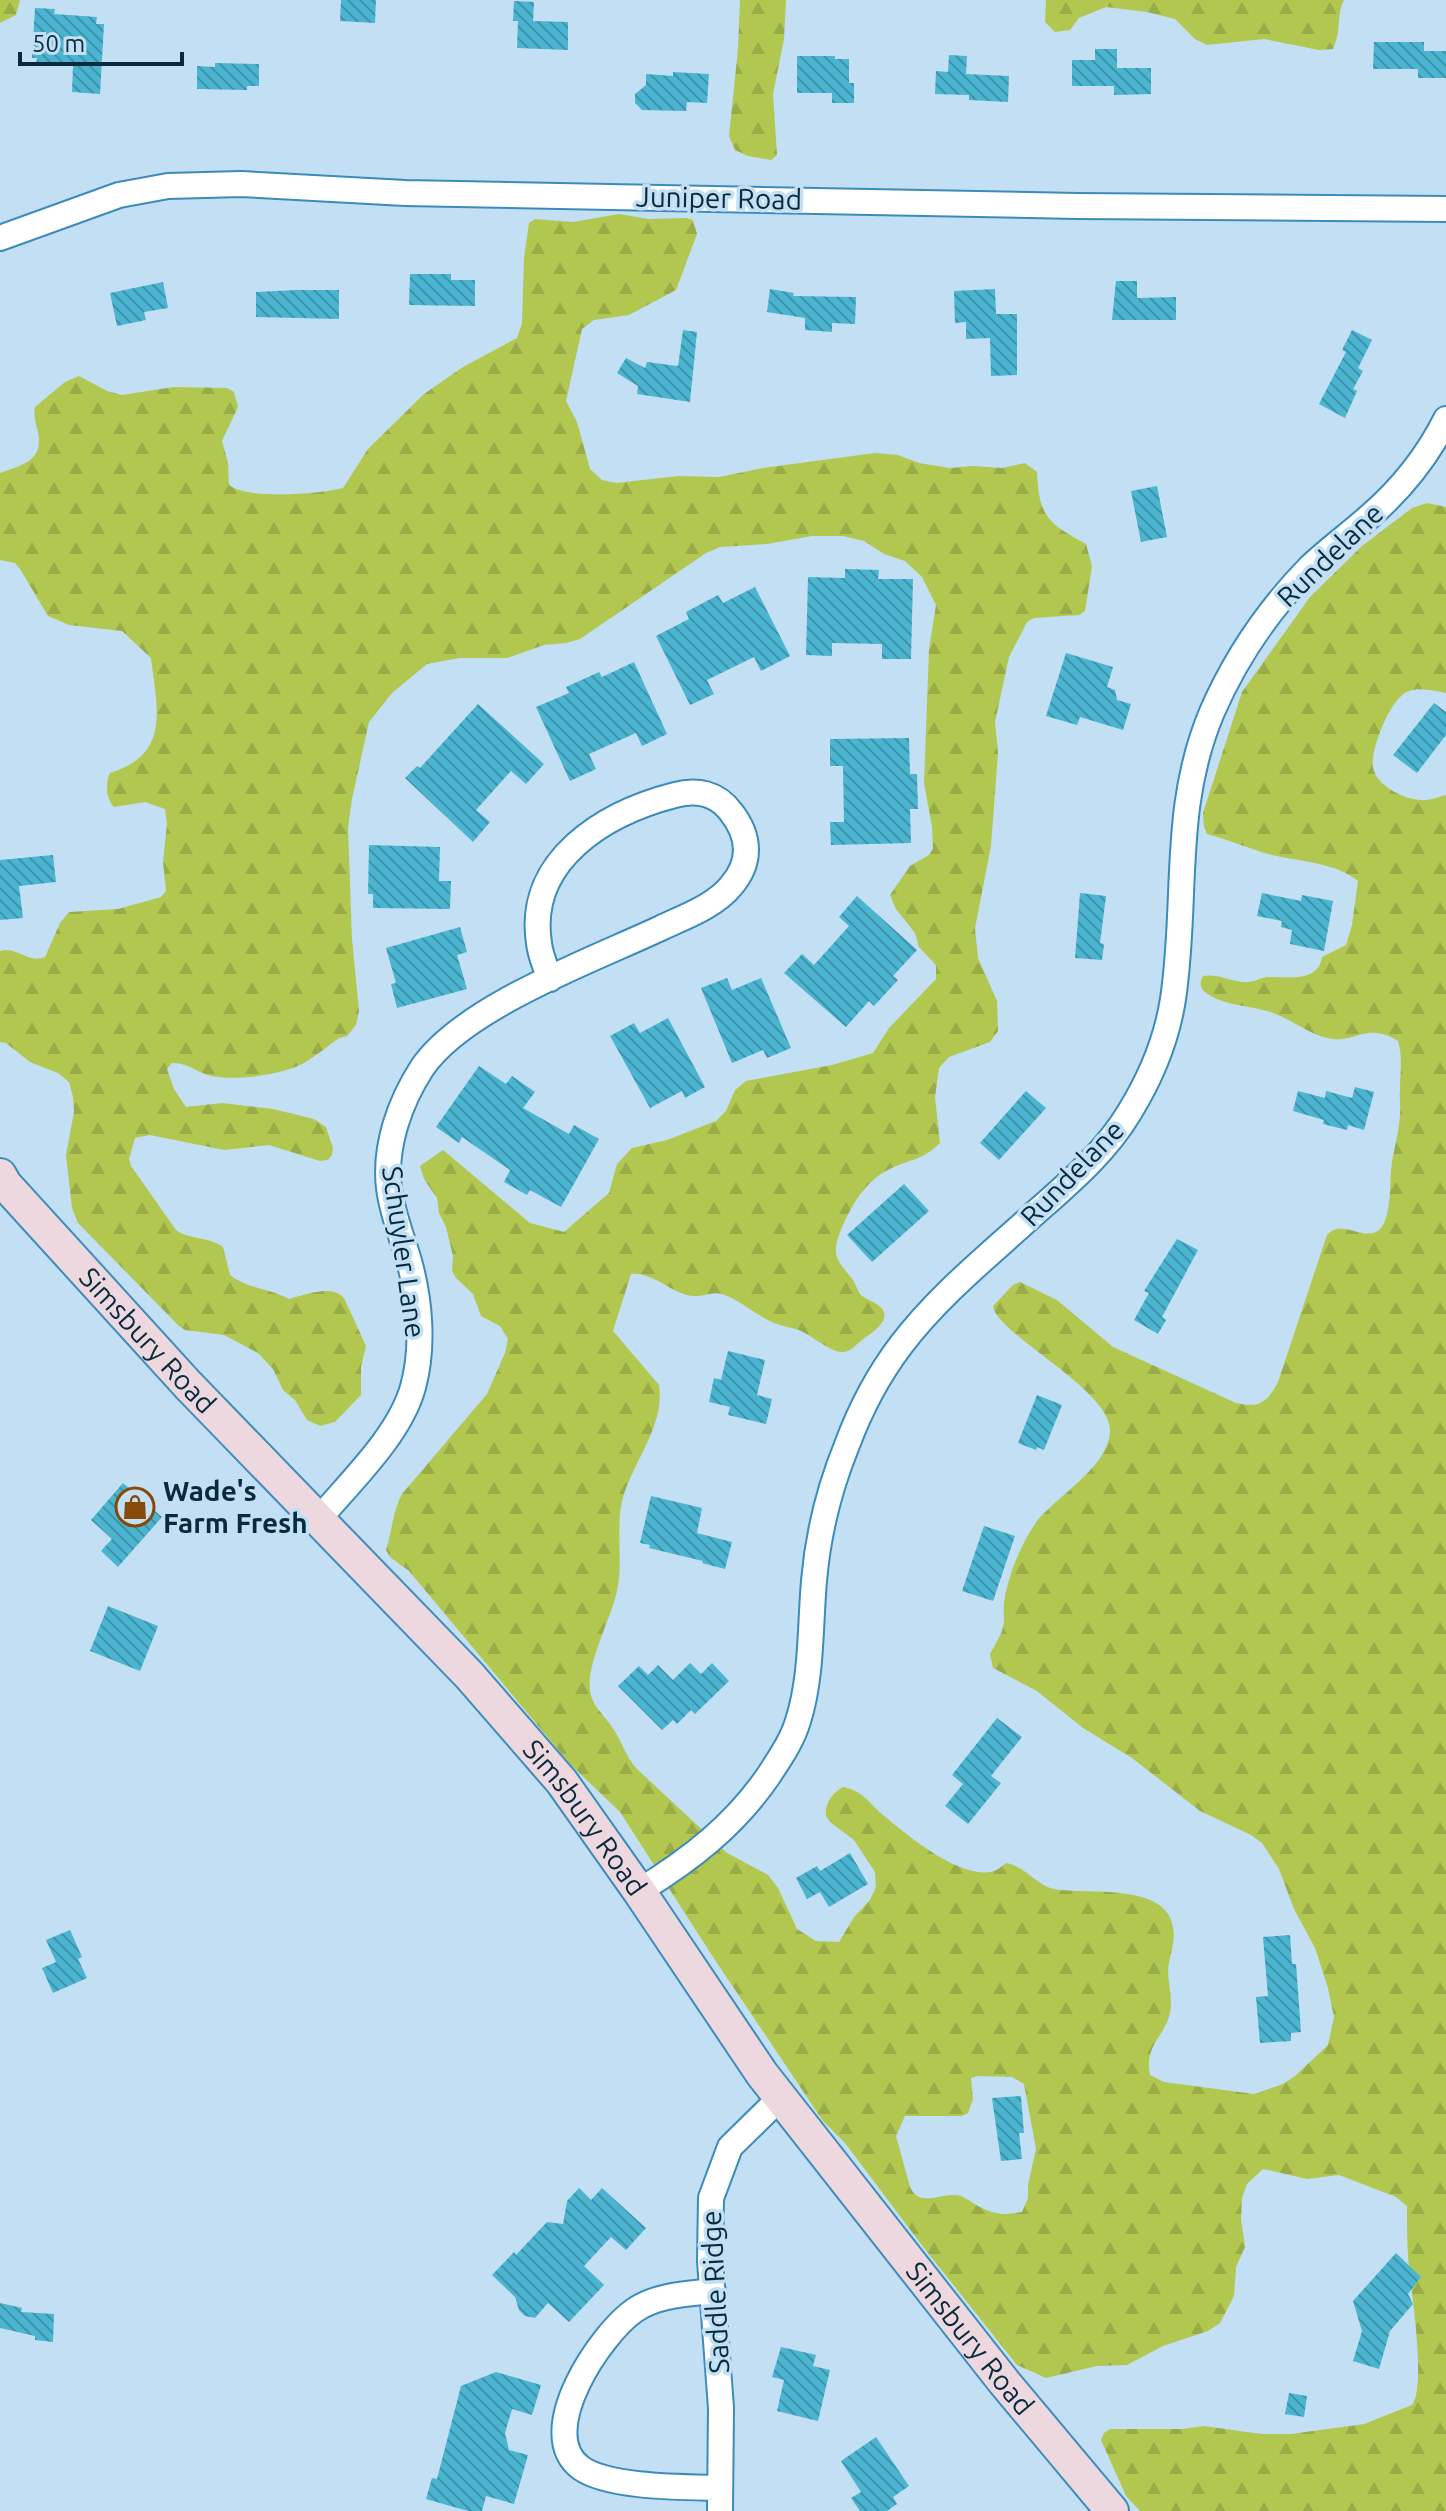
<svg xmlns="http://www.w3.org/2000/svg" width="1446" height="2511" font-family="Ubuntu,sans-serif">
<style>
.forest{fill:url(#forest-firs);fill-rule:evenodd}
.building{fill:url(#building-back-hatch)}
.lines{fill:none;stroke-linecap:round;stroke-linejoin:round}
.street-casing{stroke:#3d8bb9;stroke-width:28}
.secondary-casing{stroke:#3d8bb9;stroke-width:36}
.street{stroke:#fff;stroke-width:24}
.secondary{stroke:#edd8df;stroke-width:32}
.labels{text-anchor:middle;stroke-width:7;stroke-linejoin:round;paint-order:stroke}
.street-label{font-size:28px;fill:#082a3d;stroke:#c2dff3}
.poi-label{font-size:28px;font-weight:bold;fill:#082a3d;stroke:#c2dff3;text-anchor:start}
</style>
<defs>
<pattern id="forest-firs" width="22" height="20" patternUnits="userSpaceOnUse" patternTransform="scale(2)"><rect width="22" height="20" fill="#b2c74f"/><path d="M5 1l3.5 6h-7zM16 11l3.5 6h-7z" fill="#98ab46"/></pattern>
<pattern id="building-back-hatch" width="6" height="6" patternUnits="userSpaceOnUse" patternTransform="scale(2)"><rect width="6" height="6" fill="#4bb5d1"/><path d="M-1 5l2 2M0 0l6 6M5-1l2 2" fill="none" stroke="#3c93ab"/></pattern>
</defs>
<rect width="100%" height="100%" fill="#c2dff3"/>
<path class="forest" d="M0 0H20L16 15 0 23Z
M740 0H786L784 39 773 94 777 155 771 160 748 156 735 150 729 136 738 49Z
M1046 0H1344C1336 15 1342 30 1333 49L1319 50 1264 39 1207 45 1195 39 1175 19 1147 12 1106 7 1079 18 1070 30 1055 32 1045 22Z
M619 214 648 219 686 218 693 220 697 234 676 290 629 315 594 320 582 329 566 401 577 422 590 469 602 480 616 483 679 476 719 477 763 468 875 453 898 455 919 463 950 468 973 466 1002 468 1025 463 1037 472C1039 517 1048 523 1086 544L1092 566 1085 611 1079 615 1034 618 1027 622 1009 657 995 722 998 753 991 846 975 928 978 958 997 1001 998 1031 990 1042 949 1057 939 1068 935 1097 940 1143C919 1163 907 1159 886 1171 862 1184 847 1213 838 1238 831 1259 842 1265 853 1280 856 1285 858 1292 862 1296 867 1300 873 1301 878 1305 896 1318 872 1333 862 1340 853 1347 849 1355 836 1351 823 1346 812 1336 799 1330 790 1327 779 1326 770 1321 753 1313 740 1300 722 1294 710 1291 700 1299 687 1295 668 1290 651 1272 631 1274L613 1331 659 1385C665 1423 636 1458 624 1494 614 1525 624 1560 617 1591 611 1619 586 1664 590 1691 592 1706 605 1716 612 1727 622 1741 625 1756 637 1769L727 1853 768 1875 778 1888 797 1929 816 1941 839 1942 854 1917 870 1900 876 1887 875 1872 854 1840 830 1822 826 1816C824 1804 833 1792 843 1787 862 1790 869 1803 883 1815 907 1835 957 1877 990 1872 997 1871 1001 1867 1006 1863 1025 1866 1036 1885 1054 1889 1087 1895 1166 1882 1173 1927 1176 1942 1169 1956 1168 1970 1168 1984 1173 1999 1170 2013 1164 2038 1144 2045 1150 2075L1164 2082 1254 2094 1283 2084 1295 2076 1328 2045 1334 2017 1328 1988 1315 1948 1294 1909 1279 1869 1262 1843 1251 1835 1200 1811 1132 1758 1083 1728 1037 1691 993 1668 990 1654C994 1646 1001 1636 1003 1627 1005 1619 1003 1611 1004 1603 1008 1576 1020 1546 1035 1524 1053 1498 1109 1468 1110 1431 1112 1390 996 1334 993 1306L1013 1285 1020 1282 1057 1300 1113 1347 1236 1403C1259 1408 1267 1403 1278 1382L1327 1235C1342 1218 1364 1242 1379 1230 1391 1221 1390 1184 1391 1170 1393 1152 1399 1133 1400 1115 1401 1107 1399 1098 1400 1090 1400 1072 1403 1058 1398 1041 1365 1021 1356 1045 1327 1038 1306 1033 1290 1018 1270 1012 1250 1005 1222 1006 1205 992 1199 987 1200 982 1203 976 1219 973 1232 983 1248 982 1254 982 1260 978 1267 977 1286 976 1318 984 1322 957L1346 945 1352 925 1358 881C1332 860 1292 862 1261 852 1243 846 1226 839 1207 834L1204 827 1203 813 1242 692 1310 597 1362 546 1412 508 1427 503 1446 507V693C1435 691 1420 687 1409 691 1391 696 1370 750 1373 767 1375 785 1405 800 1421 800 1430 801 1438 797 1446 795V2511H1140L1126 2496 1101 2440 1104 2433 1110 2429H1182L1204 2426 1261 2434H1291L1364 2424 1412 2405C1427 2386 1410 2285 1408 2256 1407 2240 1407 2223 1407 2206L1396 2197 1339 2175 1307 2179 1263 2169 1247 2184 1242 2198 1241 2219 1245 2247 1236 2267 1234 2296 1220 2323 1208 2331 1163 2346 1127 2365 1097 2366 1046 2378 1017 2365 924 2248 845 2143 823 2121 713 1957 620 1812 570 1764 409 1571 390 1557 386 1550C392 1531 393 1511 402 1494L487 1394 505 1353 508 1339 500 1326 481 1316 473 1294 456 1278 452 1271 453 1256 446 1227 439 1213 437 1198 424 1179 420 1166 443 1150 530 1223 564 1232 609 1193 617 1164 632 1148 667 1140 716 1121 726 1111 735 1090 746 1081 832 1065 873 1053 889 1028 936 979V965L919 947 915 933 896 909 890 895 910 866 929 855 933 849 932 827 924 783 929 649 936 605 922 577 905 561 884 554 864 541 843 536H812L767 544 720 547 706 553 580 639 566 643 544 645 507 658H460L427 664 392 693 369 722 352 799 348 828 352 939 359 1011 356 1025 347 1036 339 1038C328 1046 316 1056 304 1063 283 1075 235 1081 212 1076 197 1073 188 1062 172 1063L167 1069 174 1089 186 1107 222 1103 273 1109 314 1119 326 1127 333 1148 332 1155 328 1160 320 1161 269 1145 224 1150 150 1135 135 1138 129 1159 131 1166 176 1230C189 1240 208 1236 223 1247L230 1275C248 1289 269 1288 289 1299 306 1295 331 1284 344 1298L366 1346 361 1367V1395L335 1422 320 1426 307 1420 295 1400 283 1390 273 1369 258 1353 224 1335 185 1330 179 1326 78 1223 72 1208 66 1155 74 1112 73 1097 69 1082 58 1073 30 1062 6 1043 0 1042V951C16 946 28 964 45 957L60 923 69 912 118 909 161 897 166 891 163 862 167 824 165 809 145 802 114 807C106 799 105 783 110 773 171 754 157 709 151 658L122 631 69 625 48 616 20 569 15 563 0 560V473C22 465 44 461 38 432 36 424 33 416 35 407L65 382 79 376 107 391 122 395 174 387 227 388 234 392 238 407 222 441 228 463 229 485C248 500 320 494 343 488L368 449 424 394 463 367 517 338 522 324 524 258 529 223 535 219 573 222ZM977 2076 1012 2077 1024 2084 1036 2149 1028 2185V2198L1022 2212C1002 2216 991 2214 973 2203 968 2200 962 2195 956 2195 939 2194 919 2207 910 2187L896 2136 905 2116H962L968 2113 973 2099 971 2078Z"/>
<path class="building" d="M341 0H376L375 23 340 21Z
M514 1 534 2 533 21 568 22V50L517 48 518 21H523H513Z
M35 8 55 9 54 14 97 17 96 24H104L100 94 72 92 73 66 36 63 37 58H32Z
M1374 42H1424V51H1446V78H1418V69H1373Z
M1095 49H1117V68H1151V94L1114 95V86H1072V60H1095Z
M949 55 967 56 966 74 1009 76 1008 102 969 100V95L935 94 936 71 948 72Z
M797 56H835V59H849V83H854V103H832V93H797Z
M215 63 259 64V86H247V90L197 89V66L215 67Z
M673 72 709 74 707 103 687 102 686 111 642 110 635 103V94L646 85V74L673 76Z
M410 274H451V280H475V306L409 305Z
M1116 281H1137V298L1176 297V320H1112Z
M163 282 168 308 144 312 146 320 117 326 110 293Z
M770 289 794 293 793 296 856 297 855 324 832 323V332L805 330V318L767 312Z
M995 289 996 314H1017V375L991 376 990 338 966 339V322L955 323 954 291Z
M296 290H339V319L256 317V292Z
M683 330 697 332 690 402 637 394 638 386 617 373 626 358 645 368 647 362 678 366Z
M1352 330 1372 340 1358 368 1363 371 1353 389 1357 391 1345 418 1319 404 1346 352 1342 350Z
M1157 486 1167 537 1141 542 1131 491Z
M845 569 879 570 878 579H913L911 659H882V644L832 643V656L806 655 808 577 845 578Z
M755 587 790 656 761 671 754 657 707 680 714 694 690 705 656 636 689 619 686 612 718 595 723 603Z
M1066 653 1113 667 1107 687 1115 690 1117 700 1131 704 1123 730 1080 717 1077 725 1046 716Z
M634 662 667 734 642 746 636 733 589 754 596 769 570 781 536 707 569 693 566 687 599 672 602 677Z
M1434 703 1446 712V735L1417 773 1393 755Z
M478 704 544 764 526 784 511 771 476 810 490 822 473 842 405 778 417 766 420 768Z
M909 738 910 774H917L918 809H910L911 843 831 845 830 822H844L843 766H830V739Z
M369 845 440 847 439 881H451L450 909 373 908V894H368Z
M53 855 56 882 19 886 23 918 0 920V860Z
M1080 893 1106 896 1100 943 1104 944 1102 960 1075 958Z
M1262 893 1301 901 1302 895 1333 901 1324 951 1290 944 1292 930 1281 927 1282 921 1257 916Z
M857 896 917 950 893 976 898 980 874 1006 869 1001 846 1027 784 973 802 954 814 965 849 926 839 917Z
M460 927 467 952 457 955 467 989 397 1008 391 984 396 983 386 948Z
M727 978 732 990 761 978 791 1048 767 1058 763 1050 732 1063 701 988Z
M668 1018 705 1087 685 1098 682 1091 650 1108 610 1036 634 1023 640 1033Z
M479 1066 506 1084 512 1076 535 1092 523 1108 569 1134 574 1125 599 1139 561 1207 530 1190 527 1195 504 1182 510 1170 462 1137 459 1143 436 1127Z
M1355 1087 1374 1092 1364 1130 1348 1125 1347 1130 1323 1124 1324 1120 1293 1111 1298 1091 1325 1098 1326 1091 1352 1098Z
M1026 1091 1046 1108 999 1160 980 1143Z
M904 1184 929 1211 872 1262 847 1235Z
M1177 1239 1198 1250 1162 1317 1166 1320 1158 1334 1134 1320 1149 1293 1144 1291Z
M728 1351 765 1360 757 1395 772 1399 766 1424 728 1415 730 1407 709 1402 714 1378 721 1380Z
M1037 1395 1062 1405 1044 1450 1037 1447 1036 1450 1018 1443Z
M123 1483 162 1517 118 1567 101 1551 112 1539 91 1520Z
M651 1496 702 1508 697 1533 732 1542 725 1569 702 1563 703 1561 649 1548 650 1545 640 1543Z
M984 1526 1015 1536 993 1601 962 1591Z
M108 1606 158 1626 140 1671 90 1651Z
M690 1663 701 1674 712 1663 729 1681 695 1714 691 1710 677 1724 673 1720 662 1730 618 1686 639 1666 648 1675 658 1665 673 1680Z
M997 1718 1022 1737 991 1776 1001 1783 968 1824 945 1806 963 1784 952 1775Z
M850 1853 868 1884 829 1907 820 1892 807 1899 796 1878 817 1866 820 1871Z
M70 1930 82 1957 78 1959 87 1978 53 1993 42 1968 56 1962 46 1940Z
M1290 1935 1292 1964H1296L1301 2032 1291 2033V2041L1260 2043 1256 1997 1268 1996 1263 1937Z
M1021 2096 1024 2133H1019L1022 2159 1001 2161 992 2098Z
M579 2188 591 2200 602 2188 646 2228 626 2250 611 2237 584 2266 604 2285 569 2322 548 2303 535 2318 525 2316 519 2310 515 2297 492 2275 514 2252 516 2255 547 2222 563 2224 567 2201Z
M1396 2253 1421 2277 1408 2294 1413 2304 1390 2331 1379 2369 1353 2361 1362 2331 1353 2301Z
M0 2303 22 2308 21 2312 54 2314 53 2342 35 2340V2336L0 2328Z
M781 2347 816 2355 813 2366 830 2370 818 2421 777 2411 784 2380 772 2377Z
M496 2372 541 2385 532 2415 512 2409 505 2433 509 2450 528 2455 514 2504 486 2496 482 2511H468L426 2499 432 2478 437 2479 461 2386Z
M1289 2393 1307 2396 1304 2417 1285 2414Z
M876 2437 909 2486 893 2497 897 2504 887 2511H860L851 2498 861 2492 841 2461Z"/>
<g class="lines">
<defs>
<path id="street" d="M0 238 119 195 168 186 241 184 405 193 1078 206 1446 209
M318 1520C350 1482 400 1435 413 1387 424 1347 420 1300 409 1261 402 1237 392 1213 389 1188 384 1146 400 1102 422 1068 463 1007 595 959 661 928 684 917 715 906 731 886 752 862 750 836 731 812 717 793 697 789 675 795 605 813 526 860 539 943 540 955 546 968 550 979
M639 1891C690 1860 735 1825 769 1775 780 1758 792 1741 798 1721 812 1677 810 1627 814 1581 818 1534 829 1489 847 1445 860 1410 879 1374 901 1345 938 1296 988 1256 1033 1215 1068 1184 1105 1153 1129 1113 1150 1079 1167 1038 1173 999 1188 900 1171 809 1212 712 1235 659 1269 609 1310 567 1329 549 1351 533 1370 516 1401 489 1428 455 1446 419
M713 2291C687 2294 657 2295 635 2310 601 2333 533 2433 581 2468 609 2488 686 2487 720 2488
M720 2511 721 2408 710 2261 711 2198 730 2147 780 2098"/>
<g id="secondary">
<path id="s1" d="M0 1175 5 1184 188 1385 469 1675 562 1782 639 1891 762 2074 1004 2382 1112 2511"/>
</g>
</defs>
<use href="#street" class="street-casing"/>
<use href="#secondary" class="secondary-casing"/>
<use href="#street" class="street"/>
<use href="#secondary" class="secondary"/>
</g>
<defs>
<symbol id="shop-ring" viewBox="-11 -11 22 22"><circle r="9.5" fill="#c2dff3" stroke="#864908" stroke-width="1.5"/><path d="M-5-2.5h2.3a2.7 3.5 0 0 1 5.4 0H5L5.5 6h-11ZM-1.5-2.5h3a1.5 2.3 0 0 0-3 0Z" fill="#864908"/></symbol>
</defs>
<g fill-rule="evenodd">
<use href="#shop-ring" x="113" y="1485" width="44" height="44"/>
</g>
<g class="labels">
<g class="street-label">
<text transform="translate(719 198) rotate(1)" y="10">Juniper Road</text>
<text transform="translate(1330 555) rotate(-44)" y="10">Rundelane</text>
<text transform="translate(1072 1173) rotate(-46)" y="10">Rundelane</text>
<text transform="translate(404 1252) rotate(82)" y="10">Schuyler Lane</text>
<text dy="10" stroke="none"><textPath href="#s1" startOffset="222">Simsbury Road</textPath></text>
<text dy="10" stroke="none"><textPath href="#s1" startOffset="870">Simsbury Road</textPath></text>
<text transform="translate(715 2292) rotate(-93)" y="10">Saddle Ridge</text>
<text dy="10" stroke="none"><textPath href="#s1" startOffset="1518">Simsbury Road</textPath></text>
</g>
<g class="poi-label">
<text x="163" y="1501">Wade's<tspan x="163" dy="32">Farm Fresh</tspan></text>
</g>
</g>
<path d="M20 52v12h162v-12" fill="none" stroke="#082a3d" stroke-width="4"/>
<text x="32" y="52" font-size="24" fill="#082a3d" stroke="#c2dff3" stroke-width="6" paint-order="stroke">50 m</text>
</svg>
